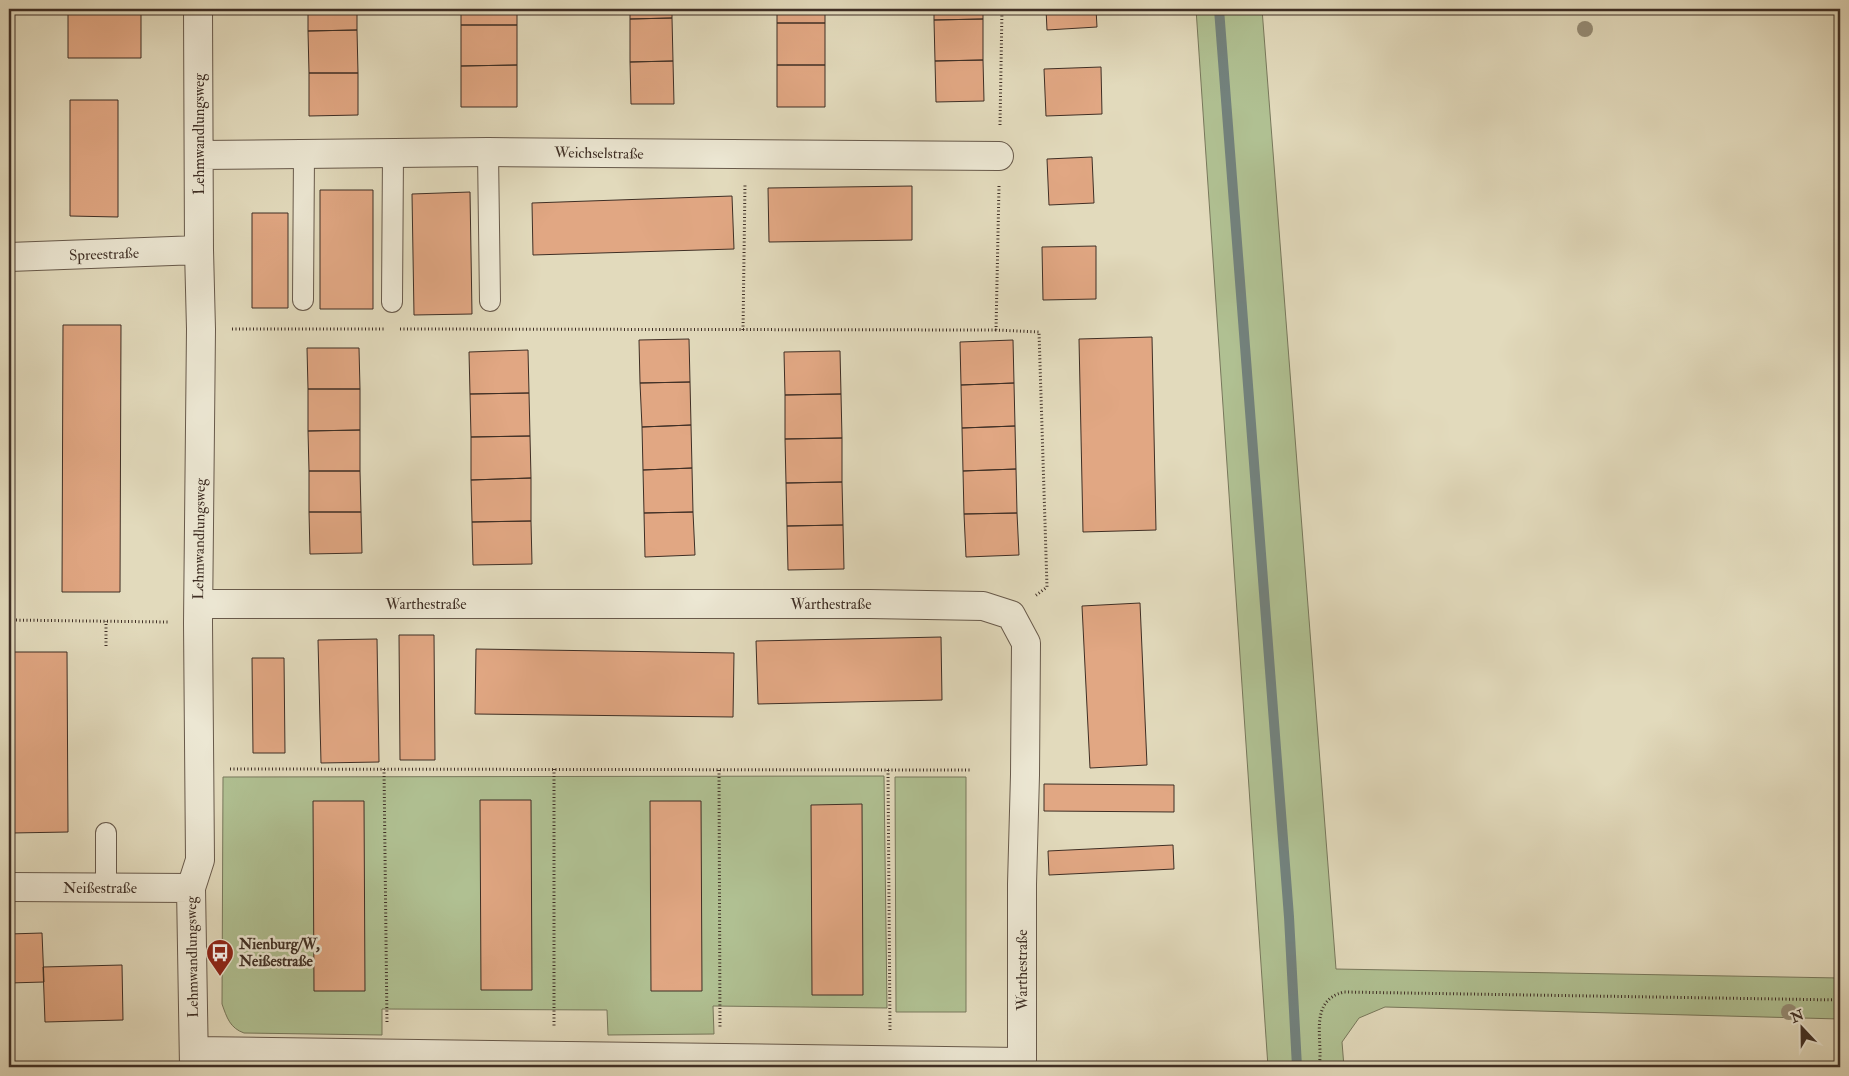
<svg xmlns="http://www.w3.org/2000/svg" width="1849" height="1076" font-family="'IM FELL Double Pica',serif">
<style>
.green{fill:#b0c092;stroke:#78785c}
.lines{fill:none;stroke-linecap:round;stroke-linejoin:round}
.stream{stroke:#73827d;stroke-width:10}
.building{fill:#e1a783;stroke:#3f2f25}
.lane-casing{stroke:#685a4b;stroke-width:22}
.street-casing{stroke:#685a4b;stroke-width:30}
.path{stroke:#3f2f25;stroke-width:3;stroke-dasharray:1 2.5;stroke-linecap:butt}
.lane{stroke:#ece7d3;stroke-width:20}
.street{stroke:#ece7d3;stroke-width:28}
.tree{fill:#958c75}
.labels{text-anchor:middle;stroke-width:5;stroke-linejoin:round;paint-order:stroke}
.street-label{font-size:15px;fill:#3f2f25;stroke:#ece7d3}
.poi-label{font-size:15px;font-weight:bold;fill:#3f2f25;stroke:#ece7d3;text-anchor:start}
</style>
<rect width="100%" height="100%" fill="#e2dabc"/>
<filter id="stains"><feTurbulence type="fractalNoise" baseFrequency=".004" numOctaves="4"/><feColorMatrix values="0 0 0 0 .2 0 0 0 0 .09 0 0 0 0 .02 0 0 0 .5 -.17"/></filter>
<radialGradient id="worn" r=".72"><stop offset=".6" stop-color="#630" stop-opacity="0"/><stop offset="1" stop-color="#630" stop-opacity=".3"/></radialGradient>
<path class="green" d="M1196 9H1262L1336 969 1840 978V1019L1385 1007 1359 1018 1342 1042 1344 1067H1268Z
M884 776 887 1008 713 1006 714 1034 608 1035 607 1010 382 1009V1035L244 1033C230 1028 227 1018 222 1004L223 777Z
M895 777H966V1012H896Z"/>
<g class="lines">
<path class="stream" d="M1219 9 1289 917 1297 1067"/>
</g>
<path class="building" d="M35 9H141V58H68V9Z
M308 9H357V30L308 31Z
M461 9H517V25H461Z
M630 9H672V18L630 19Z
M777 9H825V23H777Z
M934 9H983V19L934 20Z
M1046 9H1096L1097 27 1047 30Z
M672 18 673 61 630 62V19Z
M983 19V60L935 61 934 20Z
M777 23H825V65H777Z
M461 25H517V65L461 66Z
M357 30 358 73H309L308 31Z
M983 60 984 101 936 102 935 61Z
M673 61 674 104H631L630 62Z
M517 65V107H461V66Z
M777 65H825V107H777Z
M1101 67 1102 114 1046 116 1044 69Z
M309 73H358V115L309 116Z
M70 100H118V217L70 216Z
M1092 157 1094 203 1049 205 1047 159Z
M912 186V240L769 242 768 188Z
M320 190H373V309H320Z
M470 192 472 314 414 315 412 194Z
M732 196 734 249 533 255 532 203Z
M252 213H288V308H252Z
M1096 246V299L1043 300 1042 247Z
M63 325H121L120 592H62Z
M1152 337 1156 530 1083 532 1079 339Z
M689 339 690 382 640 383 639 340Z
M1013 340 1014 383 961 385 960 342Z
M307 348H359L360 389H308Z
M528 350 529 393 470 394 469 352Z
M840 351 841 394 785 395 784 352Z
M690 382 691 425 642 427 640 383Z
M1014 383 1015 426 962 428 961 385Z
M308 389H360V430L308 431Z
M529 393 530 436 471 437 470 394Z
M841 394 842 438 785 439V395Z
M691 425 692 468 643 470 642 427Z
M1015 426 1016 469 963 471 962 428Z
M360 430V471H309L308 431Z
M530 436 531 478 471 480V437Z
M842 438V482L786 483 785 439Z
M692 468 693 512 644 513 643 470Z
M1016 469 1017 513 964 514 963 471Z
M309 471H360L361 512H309Z
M531 478V521L472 522 471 480Z
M842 482 843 525 787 526 786 483Z
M309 512H361L362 553 310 554Z
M693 512 695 555 645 557 644 513Z
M1017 513 1019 555 966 557 964 514Z
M531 521 532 564 473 565 472 522Z
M843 525 844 569 788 570 787 526Z
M1140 603 1147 765 1090 768 1082 606Z
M399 635H434L435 760H400Z
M941 637 942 700 758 704 756 641Z
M377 639 379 762 321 763 318 640Z
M476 649 734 653 733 717 475 714Z
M11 652H67L68 832 12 833Z
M252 658H284L285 753H253Z
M1044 784 1174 785V812L1044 811Z
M480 800H531L532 990H481Z
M313 801H364L365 991H314Z
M650 801H701L702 991H651Z
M862 804 863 995H812L811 805Z
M1173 845 1174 869 1049 875 1048 851Z
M42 933 44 982 9 983V934Z
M122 965 123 1020 45 1022 43 967Z"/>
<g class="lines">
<defs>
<path id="lane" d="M488 152 490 301
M303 300 304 154
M392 302 393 153
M106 833V888"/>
<path id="street" d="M199 155 488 152 999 156
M9 257 199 250
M9 887 191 888
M194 1051 1022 1062V884L1025 775 1026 643 1011 615 983 606 870 604H199
M194 1067 191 888 200 860 198 623 201 329 199 250 198 9"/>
</defs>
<use href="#lane" class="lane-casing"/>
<use href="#street" class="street-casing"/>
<path class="path" d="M1000 125 1002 9
M999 186 996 330 1039 332 1047 587 1035 596
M232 329H386
M400 329 996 330
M743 330 745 183
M9 620 168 622
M106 646V621
M230 769 972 770
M384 769 387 1023
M554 769V1026
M719 770 720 1029
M888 770 890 1030
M1319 1067C1324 1041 1307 1001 1344 992L1840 1000"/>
<use href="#lane" class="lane"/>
<use href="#street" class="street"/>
</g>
<g class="tree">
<circle cx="1585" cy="29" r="8"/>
<circle cx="1789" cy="1012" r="8"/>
</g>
<defs>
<symbol id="bus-pin" viewBox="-11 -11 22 30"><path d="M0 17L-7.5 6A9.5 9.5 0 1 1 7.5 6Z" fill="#8f2418" stroke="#ece7d3"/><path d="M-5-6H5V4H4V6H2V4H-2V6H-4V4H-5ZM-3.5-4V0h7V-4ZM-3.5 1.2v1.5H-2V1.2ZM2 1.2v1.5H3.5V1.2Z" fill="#fff"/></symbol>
</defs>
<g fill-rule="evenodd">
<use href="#bus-pin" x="204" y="937" width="32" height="43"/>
</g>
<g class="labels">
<g class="street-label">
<text transform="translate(199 134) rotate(-90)" y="5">Lehmwandlungsweg</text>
<text transform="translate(599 153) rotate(1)" y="5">Weichselstraße</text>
<text transform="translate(104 254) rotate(-2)" y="5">Spreestraße</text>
<text transform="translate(199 539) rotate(-89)" y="5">Lehmwandlungsweg</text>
<text x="426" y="609">Warthestraße</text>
<text x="831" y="609">Warthestraße</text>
<text x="100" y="893">Neißestraße</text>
<text transform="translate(192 957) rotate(-91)" y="5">Lehmwandlungsweg</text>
<text transform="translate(1022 970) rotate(-90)" y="5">Warthestraße</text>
</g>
<g class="poi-label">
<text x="239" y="949">Nienburg/W,<tspan x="239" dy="17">Neißestraße</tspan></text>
</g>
</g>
<rect width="1849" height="1076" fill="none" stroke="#e2dabc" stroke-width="30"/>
<rect x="10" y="10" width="1829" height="1056" fill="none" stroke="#3f2f25" stroke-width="2.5"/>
<rect x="15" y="15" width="1819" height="1046" fill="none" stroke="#3f2f25"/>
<g transform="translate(1802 1028) rotate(338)" stroke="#ece7d3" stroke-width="4" paint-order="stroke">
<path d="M0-4L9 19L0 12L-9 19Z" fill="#3f2f25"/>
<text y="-8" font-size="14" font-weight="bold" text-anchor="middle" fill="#3f2f25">N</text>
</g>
<rect width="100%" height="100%" filter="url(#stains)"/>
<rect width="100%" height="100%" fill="url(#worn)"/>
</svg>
